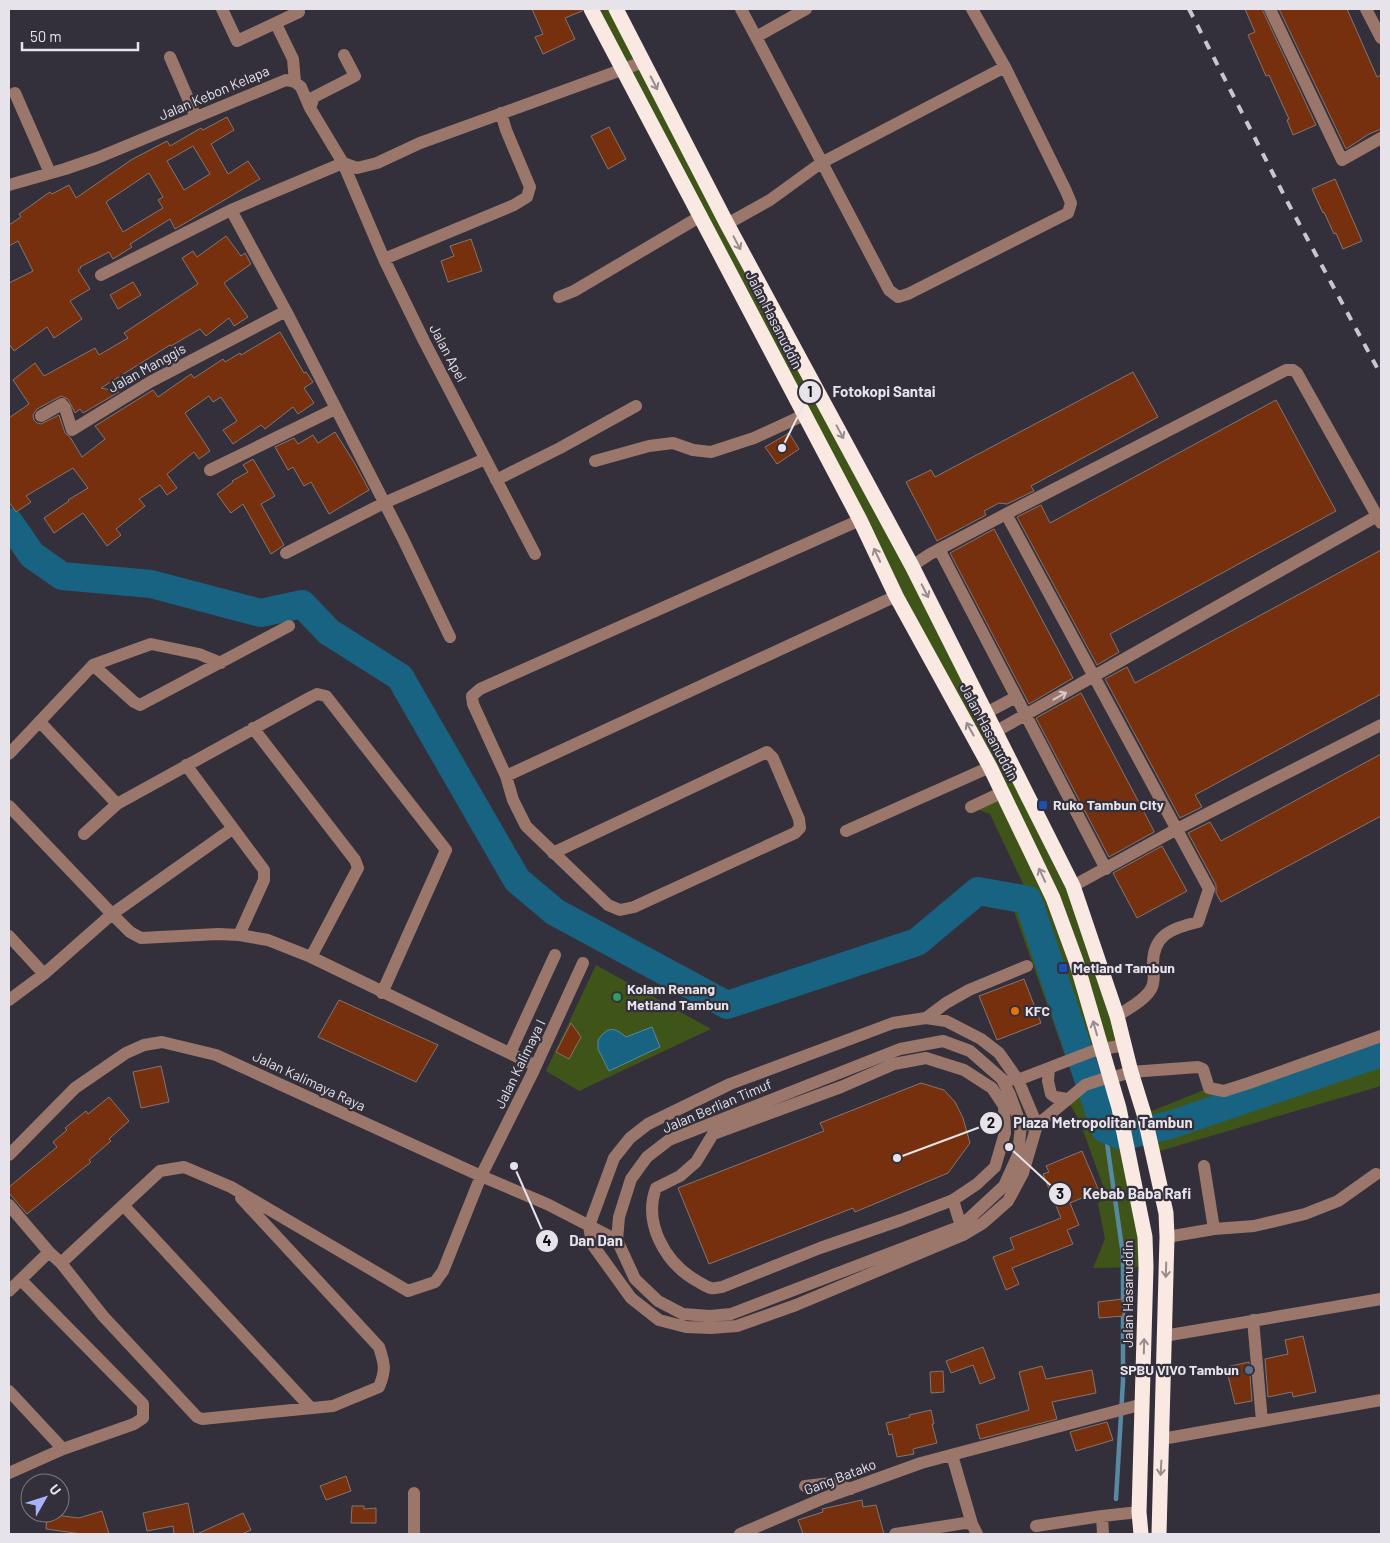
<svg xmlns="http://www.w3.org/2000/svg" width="1390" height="1543" font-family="Barlow,sans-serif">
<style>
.green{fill:#3e5419}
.water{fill:#186382;stroke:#5689a2}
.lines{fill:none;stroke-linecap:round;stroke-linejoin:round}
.stream{stroke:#5689a2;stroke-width:4.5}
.river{stroke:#186382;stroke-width:28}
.building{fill:#76300e;stroke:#847570;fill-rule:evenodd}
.minor{stroke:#9a766b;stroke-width:12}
.highway{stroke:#fae8e2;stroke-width:15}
.rail{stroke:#c9c6ce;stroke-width:4;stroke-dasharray:9 9;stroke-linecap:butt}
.oneway{stroke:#978c8e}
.oneway2{stroke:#d7cdd1}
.transit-dot{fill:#1a4fb4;stroke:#34303b;stroke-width:2}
.leisure-dot{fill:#2e9e5b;stroke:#34303b;stroke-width:2}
.food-dot{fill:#e8710a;stroke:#34303b;stroke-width:2}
.service-dot{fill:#5c6f8a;stroke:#34303b;stroke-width:2}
.labels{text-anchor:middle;stroke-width:4.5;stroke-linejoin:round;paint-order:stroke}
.street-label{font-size:14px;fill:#e6e3eb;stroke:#34303b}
.poi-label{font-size:14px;font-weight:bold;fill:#e6e3eb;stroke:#34303b;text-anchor:start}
.leader{fill:none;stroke:#e6e3eb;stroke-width:2}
.callout-dot{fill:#e6e3eb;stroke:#34303b;stroke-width:2}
.mark-label{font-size:15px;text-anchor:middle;font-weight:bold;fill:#111}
.callout-label{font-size:15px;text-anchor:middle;font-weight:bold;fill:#e6e3eb;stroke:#34303b;stroke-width:4.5;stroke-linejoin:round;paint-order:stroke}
</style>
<rect width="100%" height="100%" fill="#34303b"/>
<path class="green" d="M591 9H616L636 48 633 61 626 63Z
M635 70H642L1073 886 1124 1045 1067 1061 1009 897 1024 886 990 814 971 807 1003 792 630 75Z
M596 965 711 1029 579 1091 546 1071Z
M1381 1036V1086L1153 1153 1144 1114 1209 1088 1224 1091Z
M1111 1078 1146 1267 1093 1268 1105 1239 1098 1204 1106 1194 1080 1122 1067 1099Z"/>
<path class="water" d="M652 1027 660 1047 609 1071 598 1049V1040C608 1026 614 1027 626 1037Z"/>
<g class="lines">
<path class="stream" d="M1105 1129 1123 1255V1381L1116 1499"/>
<path class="river" d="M9 522 32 555 62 576 151 584 261 613 302 604 329 632 400 677 517 880 555 912 727 1005 917 942 978 891 1028 900 1105 1129 1123 1136 1170 1125 1381 1053"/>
</g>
<path class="building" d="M532 9H582V11L565 18 575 39 543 54 535 37 543 34Z
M1245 9H1262L1316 125 1293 135 1287 120 1289 119 1269 75 1266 76 1248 35 1255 32Z
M1279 9H1347L1377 77 1381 75V129L1369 134 1346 149Z
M227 117 234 130 211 144 228 174 248 161 260 179 175 229 170 219 130 244 132 247 113 259 109 252 80 267 81 268 78 270 90 289 70 301 82 319 54 338 47 327 14 351 9 344V283L33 271 18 241 9 246V225L21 217 19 214 50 192 52 194 69 185 76 198 131 160 167 141 170 146 201 128 203 130ZM193 146 210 174 184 190 167 161ZM149 173 163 197 158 200 163 208 123 232 106 202Z
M609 127 626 159 608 169 591 136Z
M1335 179 1362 241 1343 249 1336 233 1334 234 1324 212 1323 213 1312 189Z
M226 236 241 256 245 253 251 264 224 283 248 317 234 326 229 318 206 336 200 329 171 346 170 345 101 388 119 392 83 413 80 409 75 413 68 399 61 396 37 409 33 415 34 420 37 423 41 424 59 415 65 433 70 437 82 457 105 439 95 426 153 390 158 397 191 374 194 378 223 359 225 362 240 353 241 355 280 332 304 373 306 372 313 382 304 388 314 403 298 414 293 407 265 429 261 425 233 444 223 430 237 421 221 397 213 402 209 396 185 413 210 451 199 459 194 452 167 474 177 488 167 495 160 485 139 499 145 506 116 529 121 535 107 546 83 513 54 533 44 518 69 501 68 500 88 488 73 468 26 496 31 502 16 512 9 502V418L29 404 13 380 35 363 44 376 95 348 99 355 128 338 124 333 198 284 182 258 193 251 197 257Z
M471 239 482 271 448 282 441 261 454 256 450 246Z
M133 282 141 295 118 309 110 295Z
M1133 372 1158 417 1031 486 1034 491 1007 504 999 503 984 511 986 515 937 541 906 482 931 470 935 477Z
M1276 400 1336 511 1110 634 1119 652 1097 665 1017 517 1041 505 1050 523Z
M335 432 354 462 369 490 329 514 311 482 304 486 293 467 288 470 275 447 294 438 298 444 313 435 318 443Z
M789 433 799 449 777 464 765 447Z
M253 459 275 496 261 504 284 545 271 554 243 504 231 513 217 494 233 482 232 481 248 472 243 465Z
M994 529 1073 678 1029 704 950 553Z
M1381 550V694L1195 795 1202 807 1180 818 1105 679 1127 667 1135 683Z
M1081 693 1154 831V832L1109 857 1036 718Z
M1381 754V816L1221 902 1216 893V885L1188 833 1210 822 1221 841Z
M1162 846 1187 891 1137 918 1113 873Z
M1024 979 1041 1023 997 1040 979 996Z
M339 1000 438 1045 416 1082 318 1037Z
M571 1023 581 1037 569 1059 556 1052Z
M161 1066 169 1102 141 1108 133 1072Z
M921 1083 944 1090 955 1102 963 1118 970 1143 948 1173 855 1212 853 1208 709 1264 678 1188 824 1131 820 1123Z
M109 1097 129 1121 109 1139 111 1141 89 1160 91 1162 27 1214 9 1193V1187L57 1147 53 1142 67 1130 65 1128 86 1111 88 1114Z
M1082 1151 1099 1191 1070 1203 1079 1225 1067 1230 1073 1244 1012 1268 1019 1284 1006 1290 993 1257 1014 1249 1010 1238 1061 1218 1043 1174 1049 1172 1046 1166Z
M1122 1299 1123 1316 1099 1318 1098 1302Z
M1303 1336 1316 1392 1293 1397 1292 1392 1268 1397 1265 1359 1288 1354 1285 1340Z
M983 1347 995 1378 980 1384 973 1365 951 1373 946 1361Z
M1249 1362 1252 1401 1235 1404 1226 1367Z
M1042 1366 1046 1379 1092 1370 1096 1393 1052 1402 1057 1419 980 1439 976 1425 1029 1410 1019 1372Z
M943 1371 944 1392 931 1393 930 1372Z
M931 1410 934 1424H932L937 1443 913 1449 914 1454 897 1457 892 1434 889 1435 886 1423 910 1417 909 1415Z
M1107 1422 1113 1440 1076 1451 1070 1432Z
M346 1476 351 1491 326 1500 320 1486Z
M862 1500 863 1507 876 1505 884 1534H803L798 1520 823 1512 822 1509Z
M188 1503 194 1534H174L173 1526 147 1531 143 1513Z
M352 1506H364V1509L376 1508V1523H351Z
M102 1511 109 1534H82L46 1529 47 1514 79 1518Z
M243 1513 251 1530 242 1534H197Z"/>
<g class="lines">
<path class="minor" d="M222 9 237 41 299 12
M741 9 756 37
M806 9 756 37 889 290 898 297 908 294 1068 213 1071 203 1066 191 1005 67 972 9
M1270 9 1342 160 1381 138
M1366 9 1381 38
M276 24 293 59 295 82
M170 57 196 117
M15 93 50 173
M310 108 314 97 355 76 344 55
M9 185 65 169 97 158 286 80 295 82 301 87 310 108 343 163 357 168 377 163 420 143 643 62
M231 210 286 311 403 539 450 637
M727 224 770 200 821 163 1005 67
M384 259 514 205 527 197 530 187 506 130 501 113
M101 275 231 210 343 163 384 259 424 341 535 554
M559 297 574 291 701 216
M41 416 62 404 65 408 72 430 150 382 286 311
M595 461 649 446 673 443 693 450 711 452 754 438 804 415
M210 470 335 409
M496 480 560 448 636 406
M1006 514 1209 889 1198 922C1172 928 1152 935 1153 966 1154 973 1155 982 1151 989 1145 1000 1128 1009 1117 1016
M939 549 1106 869
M286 553 384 503 485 459
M912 566 930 554 1006 514 1286 370H1293L1297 373 1381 523
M93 665 134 702 140 705 289 626
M986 713 1016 697
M40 722 117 804 311 697 317 694 326 696 446 850 382 993
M253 728 355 860 358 868 311 957
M995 732 1377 516
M9 754 93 665 151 644 199 654 221 663
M186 765 264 870V880L239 935
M506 776 896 596
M9 806 112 914 130 932 141 938 218 934 239 935 268 940 311 957 536 1066
M971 807 1003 792
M846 831 990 767
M84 834 117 804
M553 853 767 752 773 758 799 819 800 828 795 833 634 907 620 910 608 905 526 826 513 800 506 776 473 704 472 696 480 689 860 520
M1073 886 1177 829 1381 725
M9 936 44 974
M9 1000 44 974 112 914 232 829
M926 1018 946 1021 981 1039 999 1053 1018 1080 1037 1125 1023 1173 1008 1201 983 1223 963 1235 796 1305 737 1326 711 1328 686 1327 659 1320 631 1298 592 1244 589 1226 614 1158 630 1138 648 1124 730 1084 893 1023Z
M926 1018 946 1003 969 990 1027 966
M943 1041 970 1051 1002 1079 1010 1095 1021 1125 1018 1155 1004 1186 961 1226 731 1314 710 1316 683 1314 658 1301 635 1279 617 1240 619 1217 631 1179 647 1157 669 1140 900 1049Z
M510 1053 555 955
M926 1058 964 1070 992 1088 1004 1106 1005 1133 995 1167 977 1184 953 1200 901 1220 820 1248 722 1287C719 1287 714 1289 711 1288 706 1287 701 1283 697 1281 665 1263 643 1223 656 1188L680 1176 696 1162 713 1134 841 1087 894 1064Z
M1049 1068 1048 1081 1051 1094 1055 1097 1067 1099
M1012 1079 1018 1080 1093 1051 1124 1045
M1030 1125H1037L1085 1085 1103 1079 1111 1078 1131 1072 1198 1067 1203 1069 1209 1088 1224 1091 1249 1083 1381 1036
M9 1155 75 1088 126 1053 144 1045 162 1042 216 1055 481 1176 547 1204 617 1240
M1204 1166 1214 1229
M953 1200 963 1233
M9 1205 49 1252 9 1291
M124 1206 310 1407
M1167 1237 1214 1229 1254 1226 1305 1214 1338 1201 1376 1174
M49 1252 61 1263 160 1171 184 1167 231 1187 408 1291 435 1282 443 1271 481 1176 533 1072 583 963
M61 1263 103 1316 197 1417 202 1419 333 1406 379 1387C386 1370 385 1365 379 1347L241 1198
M1253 1320 1262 1421
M1164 1336 1381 1299
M9 1391 63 1449
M1162 1439 1381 1400
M952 1455 972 1524
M9 1473 63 1449 134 1424 143 1418V1404L21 1280
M805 1486 831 1483 851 1489
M414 1493V1534
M1036 1526 1102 1516
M740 1534 824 1498 921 1463 1143 1404
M895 1534 965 1523 972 1524 977 1534
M1103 1534 1102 1516 1139 1512"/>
<path class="highway" d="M591 9 860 520 896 596 990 767 1053 898 1076 961 1119 1108 1145 1237 1146 1267 1139 1512 1141 1534
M616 9 727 224 912 566 1073 886 1117 1016 1131 1072 1144 1114 1166 1213 1167 1237 1159 1534"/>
<path class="rail" d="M1189 9 1288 203 1381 375"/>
</g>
<defs><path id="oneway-shaft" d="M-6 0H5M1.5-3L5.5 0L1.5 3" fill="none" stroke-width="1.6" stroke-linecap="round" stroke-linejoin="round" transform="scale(1.25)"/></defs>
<g class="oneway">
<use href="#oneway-shaft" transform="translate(654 83) rotate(63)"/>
<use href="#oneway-shaft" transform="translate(737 243) rotate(62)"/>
<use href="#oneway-shaft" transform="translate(840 432) rotate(62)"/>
<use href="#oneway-shaft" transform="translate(877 555) rotate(-115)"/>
<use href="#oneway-shaft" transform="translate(925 591) rotate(63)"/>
<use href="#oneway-shaft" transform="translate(970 729) rotate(-119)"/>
<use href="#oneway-shaft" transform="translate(1042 875) rotate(-115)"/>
<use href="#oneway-shaft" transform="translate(1095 1028) rotate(-106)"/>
<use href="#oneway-shaft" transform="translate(1166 1270) rotate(92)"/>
<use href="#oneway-shaft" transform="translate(1144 1346) rotate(-89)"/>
<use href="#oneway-shaft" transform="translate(1161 1468) rotate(93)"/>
</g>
<use class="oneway2" href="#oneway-shaft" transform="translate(1060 696) rotate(-29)"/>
<g class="transit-dot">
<rect x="1038" y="800" width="10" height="10" rx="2.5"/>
<rect x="1058" y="963" width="10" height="10" rx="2.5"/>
</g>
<circle class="leisure-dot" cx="617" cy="997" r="5"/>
<circle class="food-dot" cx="1015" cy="1011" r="5"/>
<circle class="service-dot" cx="1249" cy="1370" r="5"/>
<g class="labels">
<g class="street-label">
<text transform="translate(214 93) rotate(-23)" y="5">Jalan Kebon Kelapa</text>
<text transform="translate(774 320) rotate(63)" y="5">Jalan Hasanuddin</text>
<text transform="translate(448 353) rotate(62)" y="5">Jalan Apel</text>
<text transform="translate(147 368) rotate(-29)" y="5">Jalan Manggis</text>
<text transform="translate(989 732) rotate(62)" y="5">Jalan Hasanuddin</text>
<text transform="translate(520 1064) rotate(-64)" y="5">Jalan Kalimaya I</text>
<text transform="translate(309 1081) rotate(25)" y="5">Jalan Kalimaya Raya</text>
<text transform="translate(717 1106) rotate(-23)" y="5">Jalan Berlian Timuf</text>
<text transform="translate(1128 1294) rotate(-90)" y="5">Jalan Hasanuddin</text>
<text transform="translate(840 1477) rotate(-21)" y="5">Gang Batako</text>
</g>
<g class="poi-label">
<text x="1053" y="810">Ruko Tambun City</text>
<text x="1073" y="973">Metland Tambun</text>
<text x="627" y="994">Kolam Renang<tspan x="627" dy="16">Metland Tambun</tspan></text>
<text x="1025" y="1016">KFC</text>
<text x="1239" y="1375" text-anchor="end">SPBU VIVO Tambun</text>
</g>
</g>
<path class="leader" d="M782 448L810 392M897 1158L991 1123M1009 1147L1060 1194M514 1166L547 1241"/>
<g class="callout-dot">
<circle cx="782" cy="448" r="5"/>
<circle cx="897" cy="1158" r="5"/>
<circle cx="1009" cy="1147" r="5"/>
<circle cx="514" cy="1166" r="5"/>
<circle cx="810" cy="392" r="12"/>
<circle cx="991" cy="1123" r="12"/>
<circle cx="1060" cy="1194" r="12"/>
<circle cx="547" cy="1241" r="12"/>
</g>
<g class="mark-label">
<text x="810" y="397">1</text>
<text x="991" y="1128">2</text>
<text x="1060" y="1199">3</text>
<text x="547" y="1246">4</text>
</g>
<g class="callout-label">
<text x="884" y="397">Fotokopi Santai</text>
<text x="1103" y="1128">Plaza Metropolitan Tambun</text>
<text x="1137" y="1199">Kebab Baba Rafi</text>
<text x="596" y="1246">Dan Dan</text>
</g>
<rect width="1390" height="1543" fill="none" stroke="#e6e3eb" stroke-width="20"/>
<g transform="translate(45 1498) rotate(51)"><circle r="24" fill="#34303b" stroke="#7b7881"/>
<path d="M0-4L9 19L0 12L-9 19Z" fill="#a7b1fc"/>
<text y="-8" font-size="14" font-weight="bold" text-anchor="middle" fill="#e6e3eb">U</text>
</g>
<path d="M22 42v8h116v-8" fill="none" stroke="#e6e3eb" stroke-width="2.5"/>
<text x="30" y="42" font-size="15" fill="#e6e3eb" stroke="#34303b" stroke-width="4" paint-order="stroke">50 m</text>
</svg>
